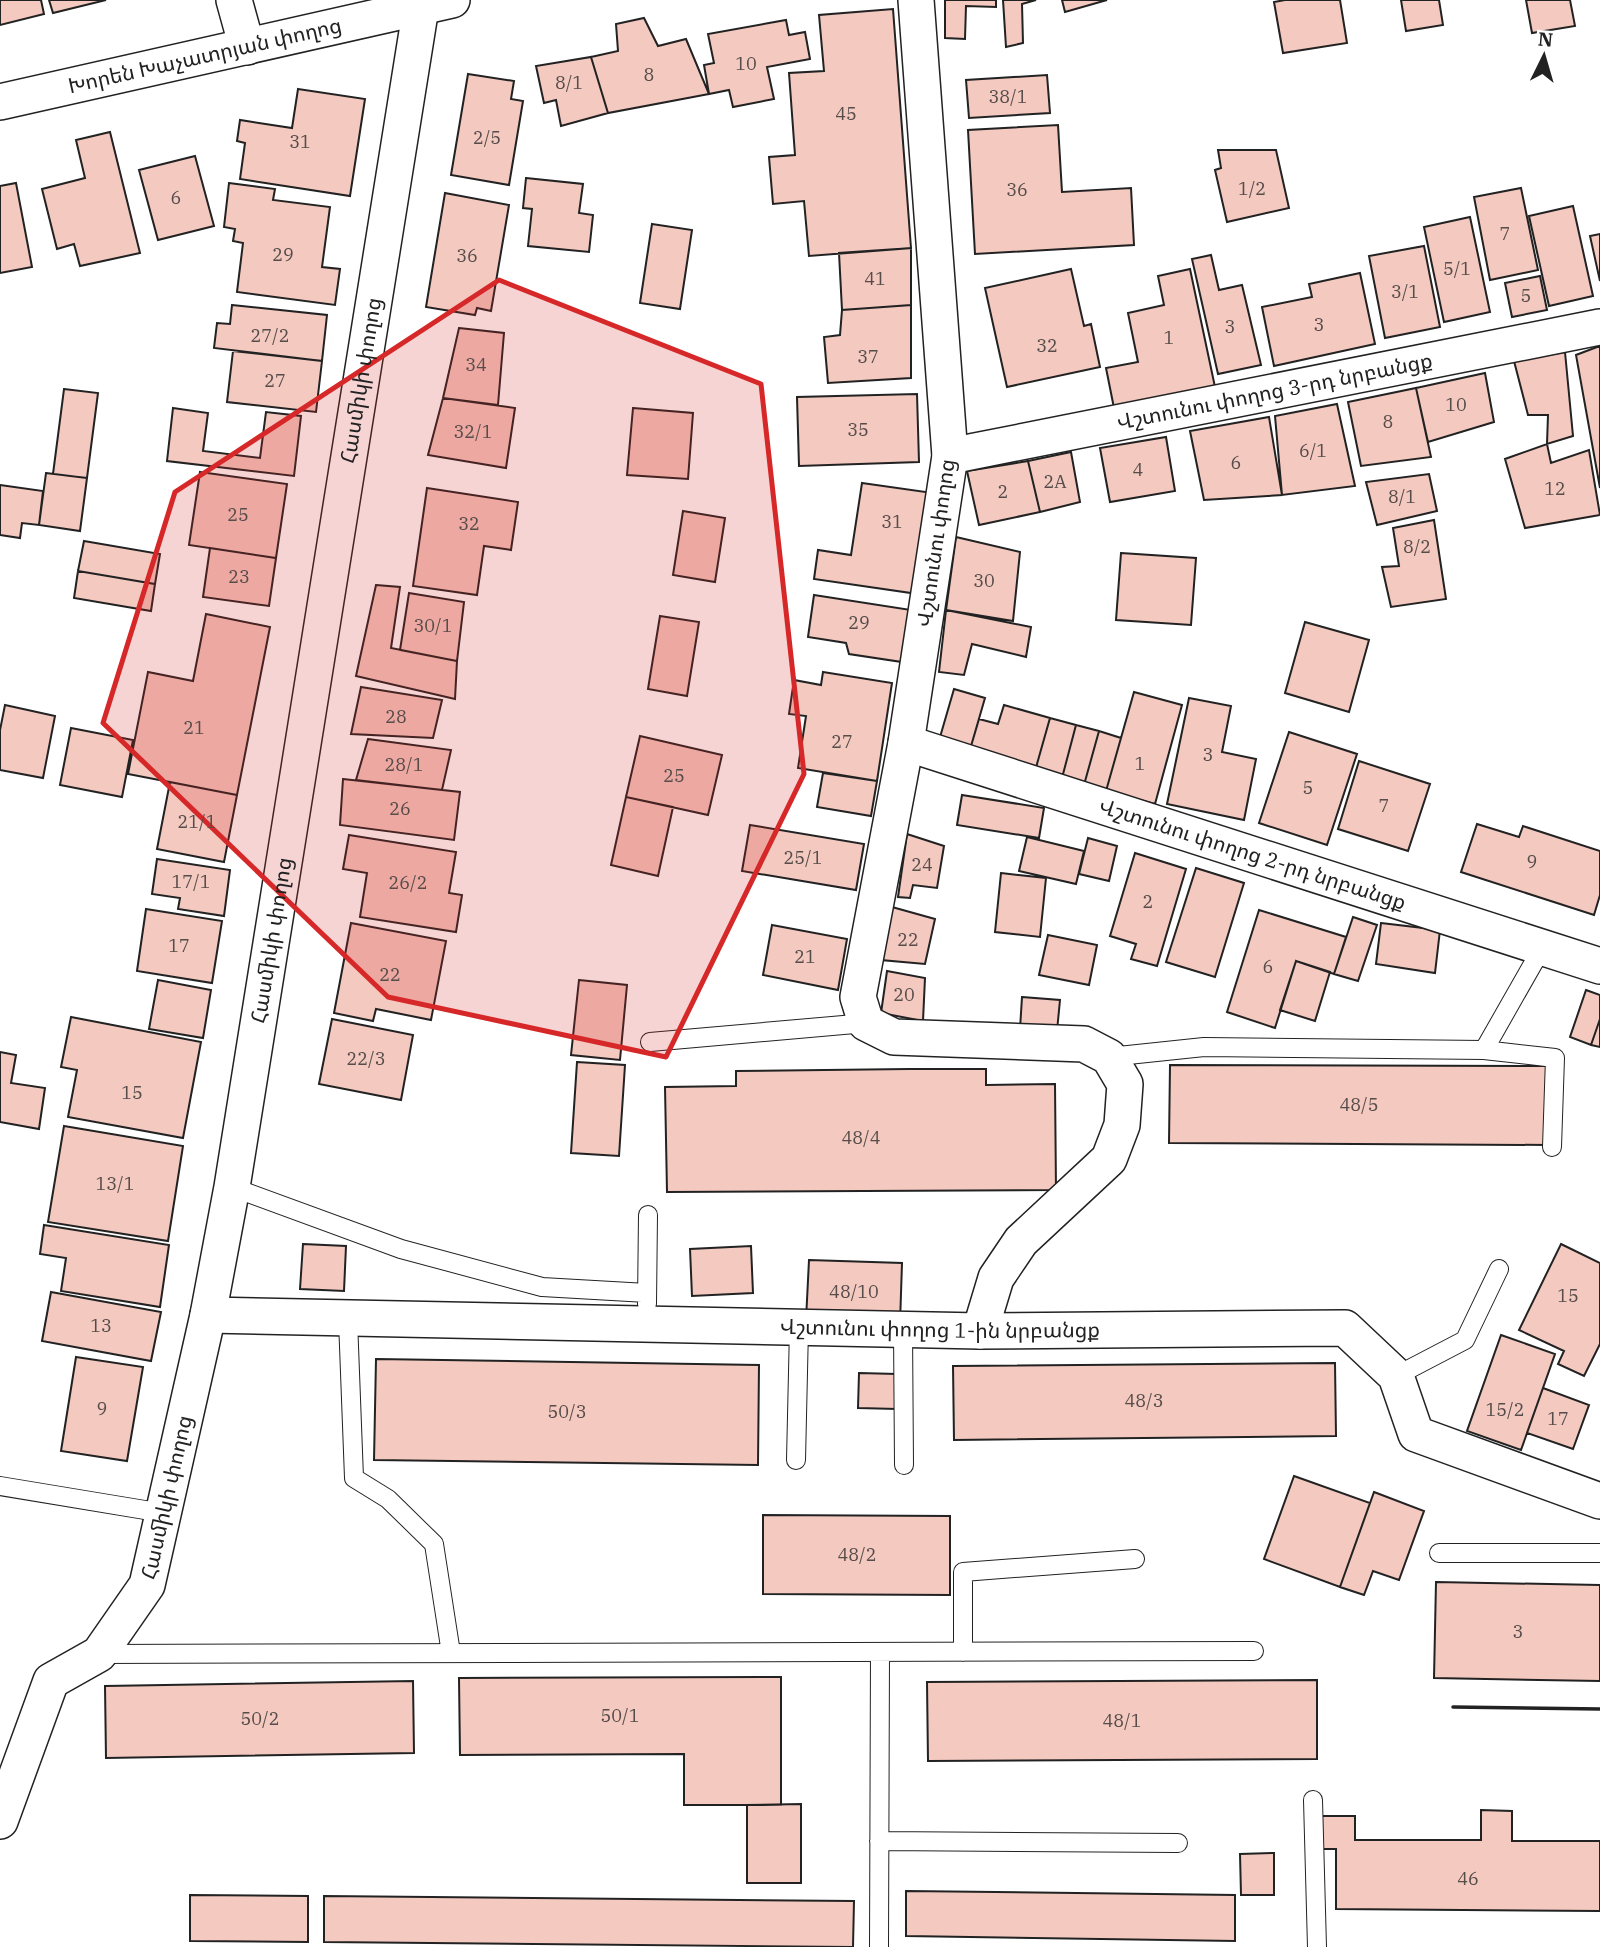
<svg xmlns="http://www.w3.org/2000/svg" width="1600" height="1947" font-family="'IBM Plex Serif','Noto Sans Armenian',serif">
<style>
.building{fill:#f3c9c0;stroke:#222;stroke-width:2}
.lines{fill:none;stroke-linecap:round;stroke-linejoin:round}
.lane-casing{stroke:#222;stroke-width:20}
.street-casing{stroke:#222;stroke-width:38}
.lane{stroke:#fff;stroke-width:18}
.street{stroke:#fff;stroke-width:35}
.wall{stroke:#222;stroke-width:3.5}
.marked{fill:#d62828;fill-opacity:0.2;stroke:#d62828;stroke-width:5;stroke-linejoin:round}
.labels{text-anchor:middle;stroke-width:5;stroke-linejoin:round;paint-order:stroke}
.number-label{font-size:18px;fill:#564c4a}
.street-label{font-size:21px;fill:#222;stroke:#fff}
</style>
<rect width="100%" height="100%" fill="#fff"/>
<path class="building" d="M0 0H41L44 14 0 25Z
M49 0H106L53 13Z
M945 0H996V7L966 6 965 39 945 38Z
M1003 0H1036L1022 4 1023 43 1006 47Z
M1062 0H1107L1065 12Z
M1285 0H1340L1347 43 1283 53 1274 2Z
M1401 0H1439L1443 25 1406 31Z
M1526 0H1570L1575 26 1532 33Z
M893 9 911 248 809 256 804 201 773 204 769 157 795 155 789 73 824 71 819 15Z
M644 18 658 46 686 39 709 94 608 113 591 57 618 51 616 24Z
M786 20 789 35 805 32 810 59 767 67 774 99 733 107 729 90 709 94 704 65 714 63 708 34Z
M591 57 608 113 561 126 556 100 544 103 536 66Z
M468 74 514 81 511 99 523 101 509 185 451 175Z
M1047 75 1050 113 969 118 966 80Z
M298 89 365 99 350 196 240 179 245 143 237 141 240 120 292 128Z
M1058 125 1062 192 1131 188 1134 245 975 254 968 130Z
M110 132 140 253 80 266 74 244 57 249 42 189 85 178 76 140Z
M1218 150H1276L1289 208 1227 222 1215 170 1221 168Z
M195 156 214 226 158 240 139 170Z
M526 178 583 184 579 213 593 215 589 252 528 246 532 209 523 208Z
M16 183 32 267 0 273V186Z
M229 183 275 189 273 200 330 207 322 267 340 269 335 305 237 292 243 243 233 241 235 229 224 227Z
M1521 188 1538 270 1490 280 1474 197Z
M445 193 509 205 491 311 477 308 475 315 426 307Z
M1573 206 1593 296 1549 306 1529 216Z
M1470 217 1490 312 1444 322 1424 227Z
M652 224 692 230 680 309 640 303Z
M1600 234V281L1590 236Z
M1424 246 1440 327 1385 338 1369 256Z
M911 248V305L842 310 839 253Z
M1211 255 1219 290 1242 285 1261 365 1218 374 1192 259Z
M1071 269 1084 326 1091 324 1100 367 1007 387 985 288Z
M1190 269 1215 387 1114 408 1106 368 1138 362 1128 313 1164 305 1158 276Z
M1360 273 1375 344 1274 366 1262 307 1312 297 1309 284Z
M1540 276 1547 310 1512 317 1505 283Z
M232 305 327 315 322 361 214 348 217 323 230 324Z
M911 305V378L828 383 824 337 840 335 842 310Z
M459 328 504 333 498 405 443 398Z
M1597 347H1600V488L1576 355Z
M233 351 322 361 316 412 227 402Z
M1565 352 1573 436 1547 444 1548 415H1528L1514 361Z
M1485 373 1494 422 1428 442 1416 388Z
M1416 388 1431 457 1361 466 1348 402Z
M64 389 98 393 87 478 53 474Z
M917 394 919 462 799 466 797 397Z
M443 398 515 408 506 468 428 455Z
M1337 404 1355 486 1282 495 1275 416Z
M173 408 208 413 203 451 260 458 266 412 301 416 294 476 167 461Z
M633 408 693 413 688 479 627 475Z
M1269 417 1282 495 1204 500 1190 431Z
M1166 437 1175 491 1110 502 1100 448Z
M1547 444 1551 463 1589 450 1600 515 1525 528 1505 459Z
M1071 452 1080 502 1040 512 1028 461Z
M1028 461 1040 512 979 525 967 471Z
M200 472 287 484 276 558 189 545Z
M46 473 87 478 80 531 39 525Z
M1429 474 1437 511 1377 525 1366 482Z
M862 483 933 493 918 594 814 579 818 550 851 555Z
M0 485 43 491 39 525 22 523 20 538 0 535Z
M427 488 518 502 511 550 484 546 477 595 413 586Z
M683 511 725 518 715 582 673 575Z
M1434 520 1446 599 1391 607 1382 567 1399 566 1393 528Z
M956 537 1020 552 1013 621 946 610Z
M84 541 160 554 155 584 78 571Z
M210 548 276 558 269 606 203 597Z
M1121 553 1196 558 1191 625 1116 620Z
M78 571 155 584 151 611 74 598Z
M376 585 400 587 391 648 457 661 455 699 356 676Z
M409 593 464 602 457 661 400 650Z
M814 595 911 610 902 662 849 654 846 643 808 637Z
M946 610 1031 627 1026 657 972 644 964 675 939 672Z
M206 614 270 627 237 795 128 774 148 672 193 681Z
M660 616 699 622 687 696 648 689Z
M1305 622 1369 640 1349 712 1285 693Z
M823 672 892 683 877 781 798 768 806 716 789 714 794 680 821 685Z
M361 687 442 700 433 738 351 734Z
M954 689 985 698 969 753 938 744Z
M1134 692 1182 705 1155 804 1106 791Z
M1189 698 1231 706 1222 752 1256 759 1244 820 1167 804Z
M5 705 55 716 43 778 0 770V730Z
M1004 705 1050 718 1035 771 969 753 979 719 998 724Z
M1050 718 1076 725 1062 778 1035 771Z
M1076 725 1099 731 1084 785 1062 778Z
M71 728 133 740 122 797 60 785Z
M1099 731 1121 738 1106 791 1084 785Z
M1289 732 1357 754 1327 845 1259 823Z
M640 736 722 755 708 815 626 797Z
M368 739 451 750 442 790 356 780Z
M1359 761 1430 784 1408 851 1338 829Z
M823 773 877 781 871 816 817 807Z
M343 779 460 792 454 840 340 825Z
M170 782 237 795 224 862 157 849Z
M962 795 1044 808 1039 838 957 825Z
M626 797 673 807 658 876 611 865Z
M1477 824 1519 837 1523 826 1600 851V895L1594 915 1461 872Z
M750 825 864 844 856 890 742 871Z
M907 834 944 846 937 888 913 885 910 898 898 897Z
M349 835 456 852 449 893 462 895 456 932 360 917 367 873 343 869Z
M1027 837 1084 851 1076 884 1019 871Z
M1088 838 1117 846 1109 881 1079 874Z
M1135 853 1186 869 1157 966 1131 959 1136 944 1110 936Z
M157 859 230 870 224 916 178 909 180 898 152 894Z
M1196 868 1244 883 1215 977 1166 962Z
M1001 873 1046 878 1040 937 995 932Z
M892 907 935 919 925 964 881 960Z
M146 909 222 921 212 983 137 971Z
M1259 910 1346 937 1334 974 1296 961 1275 1028 1227 1012Z
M1353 917 1377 925 1358 981 1334 974Z
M351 923 446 941 431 1020 376 1009 373 1021 334 1013Z
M1381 923 1440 930 1435 973 1376 964Z
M772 925 847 939 838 990 763 975Z
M1048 935 1097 945 1089 985 1039 975Z
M1296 961 1330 972 1315 1021 1280 1010Z
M887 971 925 978 923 1021 881 1013Z
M158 980 211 990 203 1038 149 1029Z
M579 980 627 985 620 1060 571 1055Z
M1586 990 1600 995V1019L1591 1045 1570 1037Z
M1022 997 1060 1000 1057 1031 1020 1029Z
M71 1017 201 1042 183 1138 68 1117 77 1070 61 1067Z
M332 1019 413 1035 401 1100 319 1084Z
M1600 1019V1047L1591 1045Z
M0 1052 16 1055 11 1083 45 1088 39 1129 0 1122Z
M577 1062 625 1065 619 1156 571 1153Z
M1170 1065 1548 1066V1145L1169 1143Z
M909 1069H986V1085L1055 1084 1056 1190 667 1192 665 1087 736 1086V1071Z
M64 1126 183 1146 168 1241 48 1222Z
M44 1225 169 1245 160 1307 61 1291 66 1258 40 1254Z
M303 1244 346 1246 344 1291 300 1289Z
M1561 1244 1600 1263V1344L1584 1376 1558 1364 1564 1351 1519 1330Z
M751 1246 753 1293 692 1296 690 1249Z
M809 1260 902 1263 900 1324 806 1320Z
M51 1292 161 1312 151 1361 42 1341Z
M1501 1335 1555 1354 1521 1450 1467 1431Z
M76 1357 143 1367 127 1461 61 1451Z
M376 1359 759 1365 758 1465 374 1460Z
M1335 1363 1336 1436 954 1440 953 1366Z
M859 1373 897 1374V1409L858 1408Z
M1543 1388 1589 1405 1573 1449 1527 1433Z
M1294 1476 1370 1503 1340 1587 1264 1559Z
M1374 1492 1424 1511 1399 1580 1373 1571 1364 1595 1340 1587Z
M763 1515 950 1516V1595L763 1594Z
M1436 1582 1600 1585V1681L1434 1678Z
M781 1677V1805H684V1754L460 1755 459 1678Z
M1317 1680V1759L928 1761 927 1682Z
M413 1681 414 1753 106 1758 105 1686Z
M801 1804V1883H747V1805Z
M1481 1810 1512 1811V1841H1600V1911L1336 1909V1849H1321L1322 1816H1355V1840H1481Z
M1274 1853V1895H1241L1240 1854Z
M906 1891 1235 1895V1941L906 1936Z
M190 1895 308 1896V1942L190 1941Z
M324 1896 854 1901 853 1947 324 1942Z"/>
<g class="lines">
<defs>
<path id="lane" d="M650 1042 866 1023
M1484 1050 1555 1058 1552 1147
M1109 1057 1204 1047 1484 1050 1542 948
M232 1187 401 1249 542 1287 647 1293
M647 1304 648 1215
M348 1320 354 1478 388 1499 434 1544 451 1653
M903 1330 904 1465
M1396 1376 1465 1340 1499 1269
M796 1460 799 1328
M0 1486 163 1513
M1439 1553H1600
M963 1652V1572L1135 1559
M99 1654 1254 1651
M1313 1800 1317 1947
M879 1841 1178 1843
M879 1947 880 1653"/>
<g id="street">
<path d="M234 0 247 47"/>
<path d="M916 0 950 456 906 743 858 997 866 1023 894 1037 1084 1044 1109 1057 1125 1084 1122 1125 1109 1159 1021 1241 996 1278 980 1331"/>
<path id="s1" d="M0 102 452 0"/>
<path id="s2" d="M950 456 1600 327"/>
<path id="s3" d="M906 743 1600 966"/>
<path id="s4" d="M208 1315 980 1331 1345 1328 1396 1376 1416 1434 1600 1501"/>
<path id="s5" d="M0 1821 51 1681 99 1654 147 1585 208 1315 232 1187 421 7"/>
</g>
</defs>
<use href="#lane" class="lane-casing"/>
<use href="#street" class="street-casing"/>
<use href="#lane" class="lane"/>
<use href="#street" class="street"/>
<path class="wall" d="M1453 1707 1600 1709"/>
</g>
<path class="marked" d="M499 280 761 384 804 774 666 1057 388 997 103 723 175 492Z"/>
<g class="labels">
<g class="number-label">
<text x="746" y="70">10</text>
<text x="649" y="81">8</text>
<text x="569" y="89">8/1</text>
<text x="1008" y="103">38/1</text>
<text x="846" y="120">45</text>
<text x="487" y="144">2/5</text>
<text x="300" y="148">31</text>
<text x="1252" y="195">1/2</text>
<text x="1017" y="196">36</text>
<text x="176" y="204">6</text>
<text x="1505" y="240">7</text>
<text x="283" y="261">29</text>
<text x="467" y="262">36</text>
<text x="1457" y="275">5/1</text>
<text x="875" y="285">41</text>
<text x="1405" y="298">3/1</text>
<text x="1526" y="302">5</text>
<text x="1319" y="331">3</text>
<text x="1230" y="333">3</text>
<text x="270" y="342">27/2</text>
<text x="1169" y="344">1</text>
<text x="1047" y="352">32</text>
<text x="868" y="363">37</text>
<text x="476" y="371">34</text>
<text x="275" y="387">27</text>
<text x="1456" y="411">10</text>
<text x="1388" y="428">8</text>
<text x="858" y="436">35</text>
<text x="473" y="438">32/1</text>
<text x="1313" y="457">6/1</text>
<text x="1236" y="469">6</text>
<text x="1138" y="476">4</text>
<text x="1055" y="488">2A</text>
<text x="1555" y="495">12</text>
<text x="1003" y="498">2</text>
<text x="1402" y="503">8/1</text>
<text x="238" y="521">25</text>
<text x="892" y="528">31</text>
<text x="469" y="530">32</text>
<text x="1417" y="553">8/2</text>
<text x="239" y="583">23</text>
<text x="984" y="587">30</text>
<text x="859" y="629">29</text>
<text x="433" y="632">30/1</text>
<text x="396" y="723">28</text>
<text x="194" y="734">21</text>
<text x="842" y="748">27</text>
<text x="1208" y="761">3</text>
<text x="1140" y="770">1</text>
<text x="404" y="771">28/1</text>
<text x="674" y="782">25</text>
<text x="1308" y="794">5</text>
<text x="1384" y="812">7</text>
<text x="400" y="815">26</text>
<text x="197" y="828">21/1</text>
<text x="803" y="864">25/1</text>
<text x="1532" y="868">9</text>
<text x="922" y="871">24</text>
<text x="191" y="888">17/1</text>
<text x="408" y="889">26/2</text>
<text x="1148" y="908">2</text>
<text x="908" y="946">22</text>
<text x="179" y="952">17</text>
<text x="805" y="963">21</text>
<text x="1268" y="973">6</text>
<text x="390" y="981">22</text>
<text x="904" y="1001">20</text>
<text x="366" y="1065">22/3</text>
<text x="132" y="1099">15</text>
<text x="1359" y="1111">48/5</text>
<text x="861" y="1144">48/4</text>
<text x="115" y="1190">13/1</text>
<text x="854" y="1298">48/10</text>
<text x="1568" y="1302">15</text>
<text x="101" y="1332">13</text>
<text x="1144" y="1407">48/3</text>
<text x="102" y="1415">9</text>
<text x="1505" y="1416">15/2</text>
<text x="567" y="1418">50/3</text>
<text x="1558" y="1425">17</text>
<text x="857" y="1561">48/2</text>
<text x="1518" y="1638">3</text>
<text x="620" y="1722">50/1</text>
<text x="260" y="1725">50/2</text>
<text x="1122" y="1727">48/1</text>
<text x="1468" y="1885">46</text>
</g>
<g class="street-label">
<text dy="7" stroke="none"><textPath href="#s1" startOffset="210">Խորեն Խաչատրյան փողոց</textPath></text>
<text dy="7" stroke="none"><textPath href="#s5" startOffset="1512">Հասմիկի փողոց</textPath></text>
<text dy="7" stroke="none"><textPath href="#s2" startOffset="331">Վշտունու փողոց 3-րդ նրբանցք</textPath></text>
<text transform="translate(936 543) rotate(-82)" y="7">Վշտունու փողոց</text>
<text dy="7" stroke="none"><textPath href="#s3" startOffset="364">Վշտունու փողոց 2-րդ նրբանցք</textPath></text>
<text dy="7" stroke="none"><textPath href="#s5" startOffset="945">Հասմիկի փողոց</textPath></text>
<text dy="7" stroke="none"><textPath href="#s4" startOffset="732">Վշտունու փողոց 1-ին նրբանցք</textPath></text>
<text dy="7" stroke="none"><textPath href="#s5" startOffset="378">Հասմիկի փողոց</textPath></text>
</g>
</g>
<g transform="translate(1544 56) rotate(5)" stroke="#ffffff" stroke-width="5" paint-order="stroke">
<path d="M0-5L12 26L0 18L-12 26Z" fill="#222222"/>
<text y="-10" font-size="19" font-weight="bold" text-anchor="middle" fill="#222222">N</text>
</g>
</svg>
